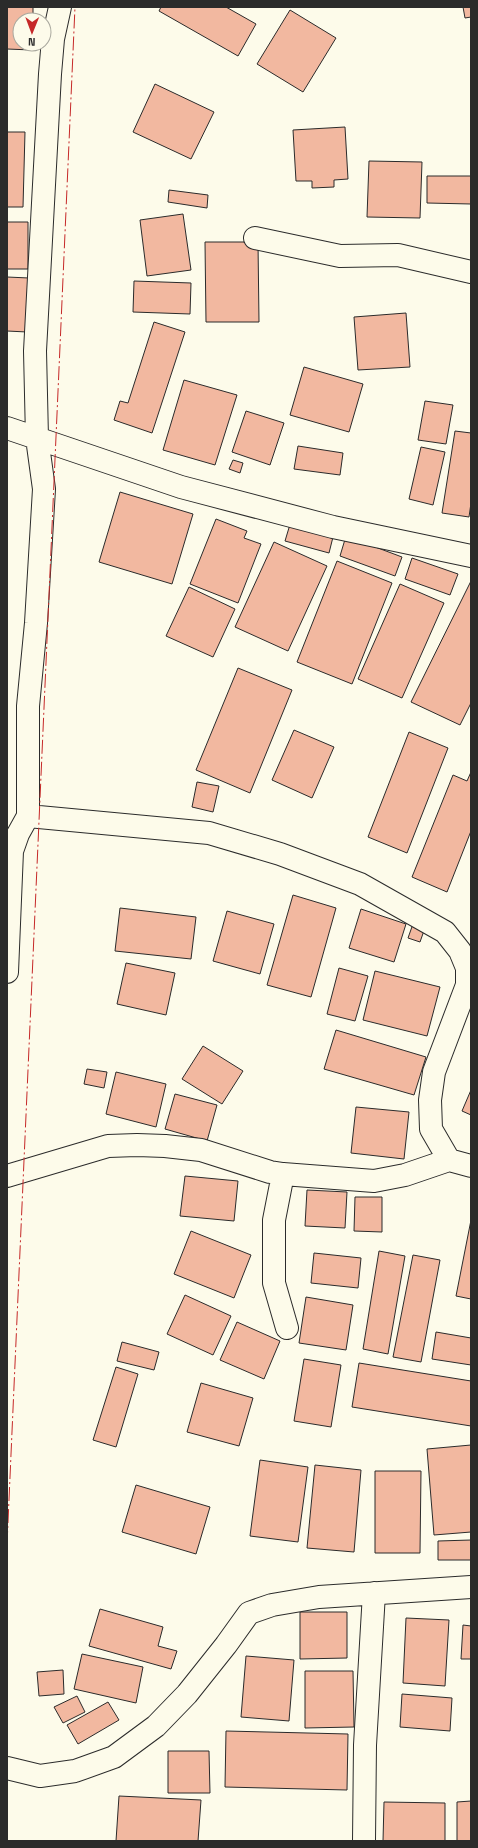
<svg xmlns="http://www.w3.org/2000/svg" width="478" height="1848" font-family="'Space Grotesk',sans-serif">
<style>
.building{fill:#f2b8a0;stroke:#2b2b2b}
.lines{fill:none;stroke-linecap:round;stroke-linejoin:round}
.minor-casing{stroke:#2b2b2b;stroke-width:24}
.minor{stroke:#fdfbea;stroke-width:22}
.power{stroke:#c62828;stroke-width:1;stroke-dasharray:14 3 2 3;stroke-linecap:butt}
</style>
<rect width="100%" height="100%" fill="#fdfbea"/>
<path class="building" d="M7 7H33V20H20V44H32V50L7 49Z
M161 7H226L256 24 238 56 159 11Z
M463 7H471V17L465 18Z
M290 10 336 38 303 92 257 64Z
M155 84 214 112 191 159 133 132Z
M345 127 348 179 334 180V187L312 188V181H296L293 130Z
M7 132H25L23 207H7Z
M369 161 422 162 420 218 367 217Z
M427 176H471V204L427 203Z
M169 190 208 195 207 208 168 202Z
M183 214 191 270 147 276 140 220Z
M7 222H28V269H7Z
M205 242H258L259 322H206Z
M7 277 29 278 27 332 7 331Z
M134 281 191 283 190 314 133 312Z
M406 313 410 367 358 370 354 317Z
M154 322 185 332 152 433 114 420 120 401 128 403Z
M304 367 363 384 349 432 290 415Z
M184 380 237 395 215 465 163 450Z
M425 401 453 405 446 444 418 440Z
M246 411 284 423 270 465 232 452Z
M455 431 471 433V503L469 517 442 513Z
M298 446 343 453 340 475 294 469Z
M421 447 445 452 433 505 409 499Z
M233 460 243 463 240 473 229 469Z
M120 492 193 514 172 584 99 562Z
M216 519 247 531 244 538 261 544 238 603 190 584Z
M291 521 334 533 329 553 285 541Z
M346 536 402 557 395 576 340 556Z
M274 542 327 566 288 651 235 627Z
M412 558 458 574 450 595 405 579Z
M337 561 392 583 352 684 297 662Z
M471 581V703L460 725 411 702Z
M400 584 444 603 402 698 358 679Z
M189 587 235 609 213 657 166 636Z
M238 668 292 690 250 793 196 770Z
M294 730 334 747 312 798 272 780Z
M409 732 448 748 407 853 368 837Z
M471 772V831L447 892 412 877 453 775 467 781Z
M197 782 219 786 213 812 192 807Z
M293 895 336 908 311 997 267 985Z
M120 908 196 917 191 959 115 951Z
M361 909 406 924 394 962 349 948Z
M227 911 274 924 260 974 213 961Z
M414 921 426 925 420 942 408 938Z
M126 963 175 973 166 1015 117 1004Z
M339 968 368 976 355 1021 327 1014Z
M375 971 440 987 427 1036 363 1020Z
M336 1030 426 1057 414 1095 324 1069Z
M203 1046 243 1071 222 1104 182 1079Z
M87 1069 107 1072 104 1088 84 1084Z
M116 1072 166 1084 156 1127 106 1114Z
M471 1090V1115L462 1111Z
M175 1094 217 1105 207 1141 165 1129Z
M356 1107 409 1112 404 1159 351 1153Z
M185 1176 238 1181 234 1221 180 1216Z
M307 1190 347 1192 345 1228 305 1226Z
M355 1197H382V1232L354 1231Z
M471 1220V1299L456 1296Z
M191 1231 251 1255 234 1298 174 1274Z
M379 1251 405 1256 388 1354 363 1349Z
M314 1253 361 1258 358 1288 311 1283Z
M413 1255 440 1260 421 1362 393 1357Z
M185 1295 231 1316 213 1355 167 1334Z
M306 1297 353 1305 346 1350 299 1343Z
M237 1322 280 1341 264 1379 220 1360Z
M436 1332 471 1338V1365L432 1359Z
M122 1342 159 1352 154 1370 117 1361Z
M304 1359 341 1365 331 1427 294 1421Z
M359 1363 471 1381V1426L352 1407Z
M116 1367 138 1374 116 1447 93 1440Z
M201 1383 253 1398 239 1446 187 1432Z
M471 1445V1532L434 1535 427 1449Z
M260 1460 308 1467 298 1542 250 1536Z
M315 1465 361 1470 354 1552 307 1548Z
M375 1471H421L420 1553H375Z
M136 1485 210 1507 196 1554 122 1532Z
M471 1540V1560H438V1541Z
M100 1609 163 1627 158 1646 177 1651 171 1669 89 1646Z
M300 1612H347V1658L300 1659Z
M406 1618 449 1620 445 1686 403 1683Z
M463 1625 471 1626V1659H461Z
M82 1654 143 1667 136 1703 74 1689Z
M246 1656 294 1660 289 1721 241 1717Z
M63 1670 64 1694 39 1696 37 1672Z
M305 1671H353L354 1727 305 1728Z
M402 1694 452 1698 450 1731 400 1727Z
M77 1696 85 1712 63 1723 54 1707Z
M108 1702 119 1720 78 1744 67 1725Z
M226 1731 348 1734 347 1790 225 1787Z
M168 1751H209L210 1793H168Z
M119 1796 201 1800 198 1841H116Z
M471 1801V1841H457V1802Z
M384 1802 445 1803V1841H383Z"/>
<g class="lines">
<defs>
<path id="minor" d="M255 238 340 256 398 255 471 272
M7 428 181 487 333 527 471 556
M28 816 209 833 280 854 360 884 445 932 460 951 467 968V985L434 1072 430 1100 431 1129 449 1160
M7 972 12 851 18 834 28 816V706L36 623 44 489 37 438 35 351 50 74 53 39 60 7
M283 1174 274 1220V1283L287 1328
M7 1176 108 1146 137 1145 165 1146 201 1150 270 1172 283 1174 374 1181 405 1175 449 1160 471 1166
M7 1768 40 1776 75 1771 114 1757 156 1726 187 1694 226 1645 249 1613 272 1605 319 1597 471 1587
M364 1841 365 1745 374 1593"/>
</defs>
<use href="#minor" class="minor-casing"/>
<use href="#minor" class="minor"/>
<path class="power" d="M7 1545 75 7"/>
</g>
<rect width="478" height="1848" fill="none" stroke="#2b2b2b" stroke-width="16"/>
<g transform="translate(32 32) rotate(181)"><circle r="19" fill="#fdfbea" stroke="#a9a89e"/>
<path d="M0-3L7 15L0 10L-7 15Z" fill="#c62828"/>
<text y="-6" font-size="11" font-weight="bold" text-anchor="middle" fill="#2b2b2b">N</text>
</g>
</svg>
